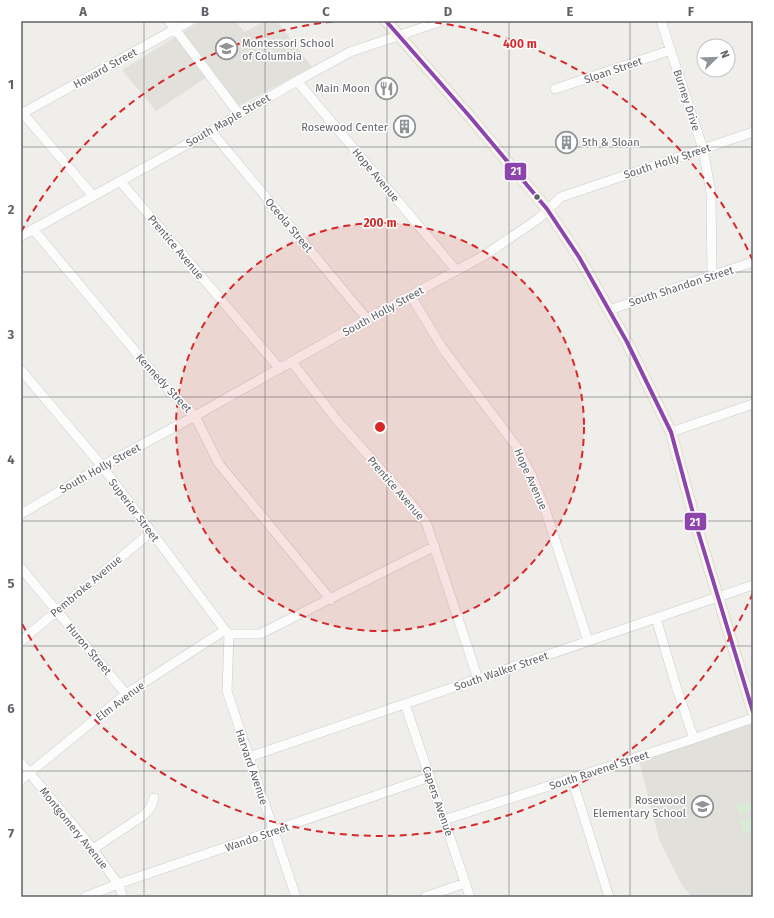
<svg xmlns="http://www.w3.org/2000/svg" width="774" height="918" font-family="'Fira Sans',sans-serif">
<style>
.education{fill:#e2e0da}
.green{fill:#d8ebd6}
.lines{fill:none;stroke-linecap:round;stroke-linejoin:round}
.minor-casing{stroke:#cbcccc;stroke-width:10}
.major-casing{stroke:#d7ceb8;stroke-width:12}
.minor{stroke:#fdfcfc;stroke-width:9}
.major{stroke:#f4f2e9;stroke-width:11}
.bus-1-casing{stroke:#fff;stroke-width:7}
.bus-1{stroke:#8e44ad;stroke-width:4}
.grid{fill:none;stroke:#5f6368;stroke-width:1;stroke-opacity:0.55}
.ring{fill:none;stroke:#d62828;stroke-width:2;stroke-dasharray:7 5}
.bus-dot{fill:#5f6368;stroke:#fff;stroke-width:1.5}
.labels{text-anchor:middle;stroke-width:3;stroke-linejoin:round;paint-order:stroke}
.poi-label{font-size:11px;fill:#5f6368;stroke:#fff;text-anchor:end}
.street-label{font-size:11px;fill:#5f6368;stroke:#fff}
.centre{fill:#d62828;stroke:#fff;stroke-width:2}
.ring-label{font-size:12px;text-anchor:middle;font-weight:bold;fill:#d62828;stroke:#fff;stroke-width:3;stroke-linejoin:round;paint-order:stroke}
.line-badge{stroke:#fff;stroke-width:1.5}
.badge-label{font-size:11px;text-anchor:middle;font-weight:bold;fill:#fff}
.neatline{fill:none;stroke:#5f6368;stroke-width:1.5}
.grid-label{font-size:13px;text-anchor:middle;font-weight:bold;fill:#5f6368}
</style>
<rect width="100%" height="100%" fill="#efeeea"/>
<path class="education" d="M201 21H235L245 32 265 21H277L312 67 235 108 210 75 156 111 122 70Z
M753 718V897H693L683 887 659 839 638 757Z"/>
<path class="green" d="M752 802V806L750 811 739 815 737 810V805C742 802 746 804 752 802Z
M753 817V830L744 833 740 821Z"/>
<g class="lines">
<defs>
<path id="minor" d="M169 21 239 114
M661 21 703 149 711 193 712 276
M297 81 456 270
M555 89 671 50
M21 111 93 196
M21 114 190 21
M211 131 367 319
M120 181 280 369
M33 229 160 381 195 416 219 464 331 600
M21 236 211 131 297 81 350 52 442 21
M411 296 443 349 516 446 531 474 545 509 588 641
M609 310 753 262
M292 362 336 419 368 455 405 496 426 522 478 679
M21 370 102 466 225 630 229 634
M671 432 753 404
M21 514 102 466 195 416 367 319 485 255 538 219 561 197 753 132
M21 568 126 694
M656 618 676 686 694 739
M229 634 227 691 296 897
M229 634H260L435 546
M21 641 151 532
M405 704 470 897
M249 757 753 585
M21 763 93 849 118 884 123 897
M572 779 609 897
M21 780 126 694 225 630
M444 820 690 740 753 718
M93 849 144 815 151 807 154 798
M85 897 118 884 430 777
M425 897 465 883"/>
<path id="major" d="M386 21 471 118 547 209 579 257 627 342 671 432 697 528 753 712"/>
</defs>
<use href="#minor" class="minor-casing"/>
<use href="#major" class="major-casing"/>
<use href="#minor" class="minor"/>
<use href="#major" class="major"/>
<defs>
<path id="bus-1" d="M386 21 471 118 547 209 579 257 627 342 671 432 697 528 753 712"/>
</defs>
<use href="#bus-1" class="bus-1-casing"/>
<use href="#bus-1" class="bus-1"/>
</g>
<path class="grid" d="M144 21V897M265 21V897M387 21V897M509 21V897M630 21V897M21 147H753M21 272H753M21 397H753M21 521H753M21 646H753M21 771H753"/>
<circle cx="380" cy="427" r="204" fill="#d62828" fill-opacity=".12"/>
<g class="ring">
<circle cx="380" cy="427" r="204"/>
<path d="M753 593A408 408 0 0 1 21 622M21 232A408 408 0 0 1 337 21M423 21A408 408 0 0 1 753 261"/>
</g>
<defs>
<symbol id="school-ring" viewBox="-11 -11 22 22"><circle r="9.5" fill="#fff" stroke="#919496" stroke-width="1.5"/><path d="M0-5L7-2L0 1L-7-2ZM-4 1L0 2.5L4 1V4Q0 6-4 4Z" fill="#919496"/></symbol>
<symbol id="restaurant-ring" viewBox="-11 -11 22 22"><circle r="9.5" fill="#fff" stroke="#919496" stroke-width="1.5"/><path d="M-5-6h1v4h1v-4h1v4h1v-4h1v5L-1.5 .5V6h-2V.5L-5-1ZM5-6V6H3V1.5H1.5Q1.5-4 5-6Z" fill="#919496"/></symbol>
<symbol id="building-ring" viewBox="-11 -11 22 22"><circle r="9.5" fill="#fff" stroke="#919496" stroke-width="1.5"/><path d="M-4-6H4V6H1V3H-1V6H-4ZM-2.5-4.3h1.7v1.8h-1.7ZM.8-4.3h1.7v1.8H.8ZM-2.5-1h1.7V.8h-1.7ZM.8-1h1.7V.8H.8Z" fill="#919496"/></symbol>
</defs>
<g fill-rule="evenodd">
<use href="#school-ring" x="214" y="36" width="25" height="25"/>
<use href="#restaurant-ring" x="374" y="76" width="25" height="25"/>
<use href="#building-ring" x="392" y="114" width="25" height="25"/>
<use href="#building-ring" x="554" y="130" width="25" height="25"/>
<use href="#school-ring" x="690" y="794" width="25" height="25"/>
</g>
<circle class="bus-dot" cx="537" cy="197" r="3.5"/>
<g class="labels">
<g class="poi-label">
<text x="242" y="47" text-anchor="start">Montessori School<tspan x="242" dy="13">of Columbia</tspan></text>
<text x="370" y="92">Main Moon</text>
<text x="388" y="131">Rosewood Center</text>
<text x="582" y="146" text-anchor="start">5th &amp; Sloan</text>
<text x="686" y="804">Rosewood<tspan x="686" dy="13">Elementary School</tspan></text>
</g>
<g class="street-label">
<text transform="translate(105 68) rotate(-29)" y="4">Howard Street</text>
<text transform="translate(613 70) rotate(-19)" y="4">Sloan Street</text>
<text transform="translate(687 100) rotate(72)" y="4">Burney Drive</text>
<text transform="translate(228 120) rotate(-30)" y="4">South Maple Street</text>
<text transform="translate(667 161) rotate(-18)" y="4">South Holly Street</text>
<text transform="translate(376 175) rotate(50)" y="4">Hope Avenue</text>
<text transform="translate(289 225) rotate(50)" y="4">Oceola Street</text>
<text transform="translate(176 247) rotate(50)" y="4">Prentice Avenue</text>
<text transform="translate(681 286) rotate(-18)" y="4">South Shandon Street</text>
<text transform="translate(383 311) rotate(-29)" y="4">South Holly Street</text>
<text transform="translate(164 383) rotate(47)" y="4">Kennedy Street</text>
<text transform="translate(100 468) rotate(-29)" y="4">South Holly Street</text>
<text transform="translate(531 479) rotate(66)" y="4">Hope Avenue</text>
<text transform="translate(396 488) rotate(49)" y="4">Prentice Avenue</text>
<text transform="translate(134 510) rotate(53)" y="4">Superior Street</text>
<text transform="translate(86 586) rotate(-40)" y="4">Pembroke Avenue</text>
<text transform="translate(89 649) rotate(50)" y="4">Huron Street</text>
<text transform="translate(501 671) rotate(-19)" y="4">South Walker Street</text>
<text transform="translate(120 701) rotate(-37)" y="4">Elm Avenue</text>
<text transform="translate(252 767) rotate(71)" y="4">Harvard Avenue</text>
<text transform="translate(599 770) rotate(-18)" y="4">South Ravenel Street</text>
<text transform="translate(438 801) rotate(71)" y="4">Capers Avenue</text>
<text transform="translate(74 828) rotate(51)" y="4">Montgomery Avenue</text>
<text transform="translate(257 837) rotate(-19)" y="4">Wando Street</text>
</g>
</g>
<circle cx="380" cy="427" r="6" class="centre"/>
<g class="ring-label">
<text x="520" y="48">400 m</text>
<text x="380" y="227">200 m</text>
</g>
<g class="line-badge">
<rect x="504" y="162" width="23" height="19" rx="4" fill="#8e44ad"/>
<rect x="684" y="512" width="23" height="19" rx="4" fill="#8e44ad"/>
</g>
<g class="badge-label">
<text x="516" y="175">21</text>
<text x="695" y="526">21</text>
</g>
<rect width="774" height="918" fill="none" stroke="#ffffff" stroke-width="44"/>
<g transform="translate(716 58) rotate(67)"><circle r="19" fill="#ffffff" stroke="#bfc1c3"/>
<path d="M0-3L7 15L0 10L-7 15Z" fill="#919496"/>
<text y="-6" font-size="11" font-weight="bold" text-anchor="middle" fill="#5f6368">N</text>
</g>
<rect x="22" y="22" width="730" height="874" class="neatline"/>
<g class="grid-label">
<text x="83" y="16">A</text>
<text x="205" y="16">B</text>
<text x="326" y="16">C</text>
<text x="448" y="16">D</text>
<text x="570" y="16">E</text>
<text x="691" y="16">F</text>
<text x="11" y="89">1</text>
<text x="11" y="214">2</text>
<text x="11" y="339">3</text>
<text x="11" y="464">4</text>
<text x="11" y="588">5</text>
<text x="11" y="713">6</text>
<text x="11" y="838">7</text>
</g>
</svg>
